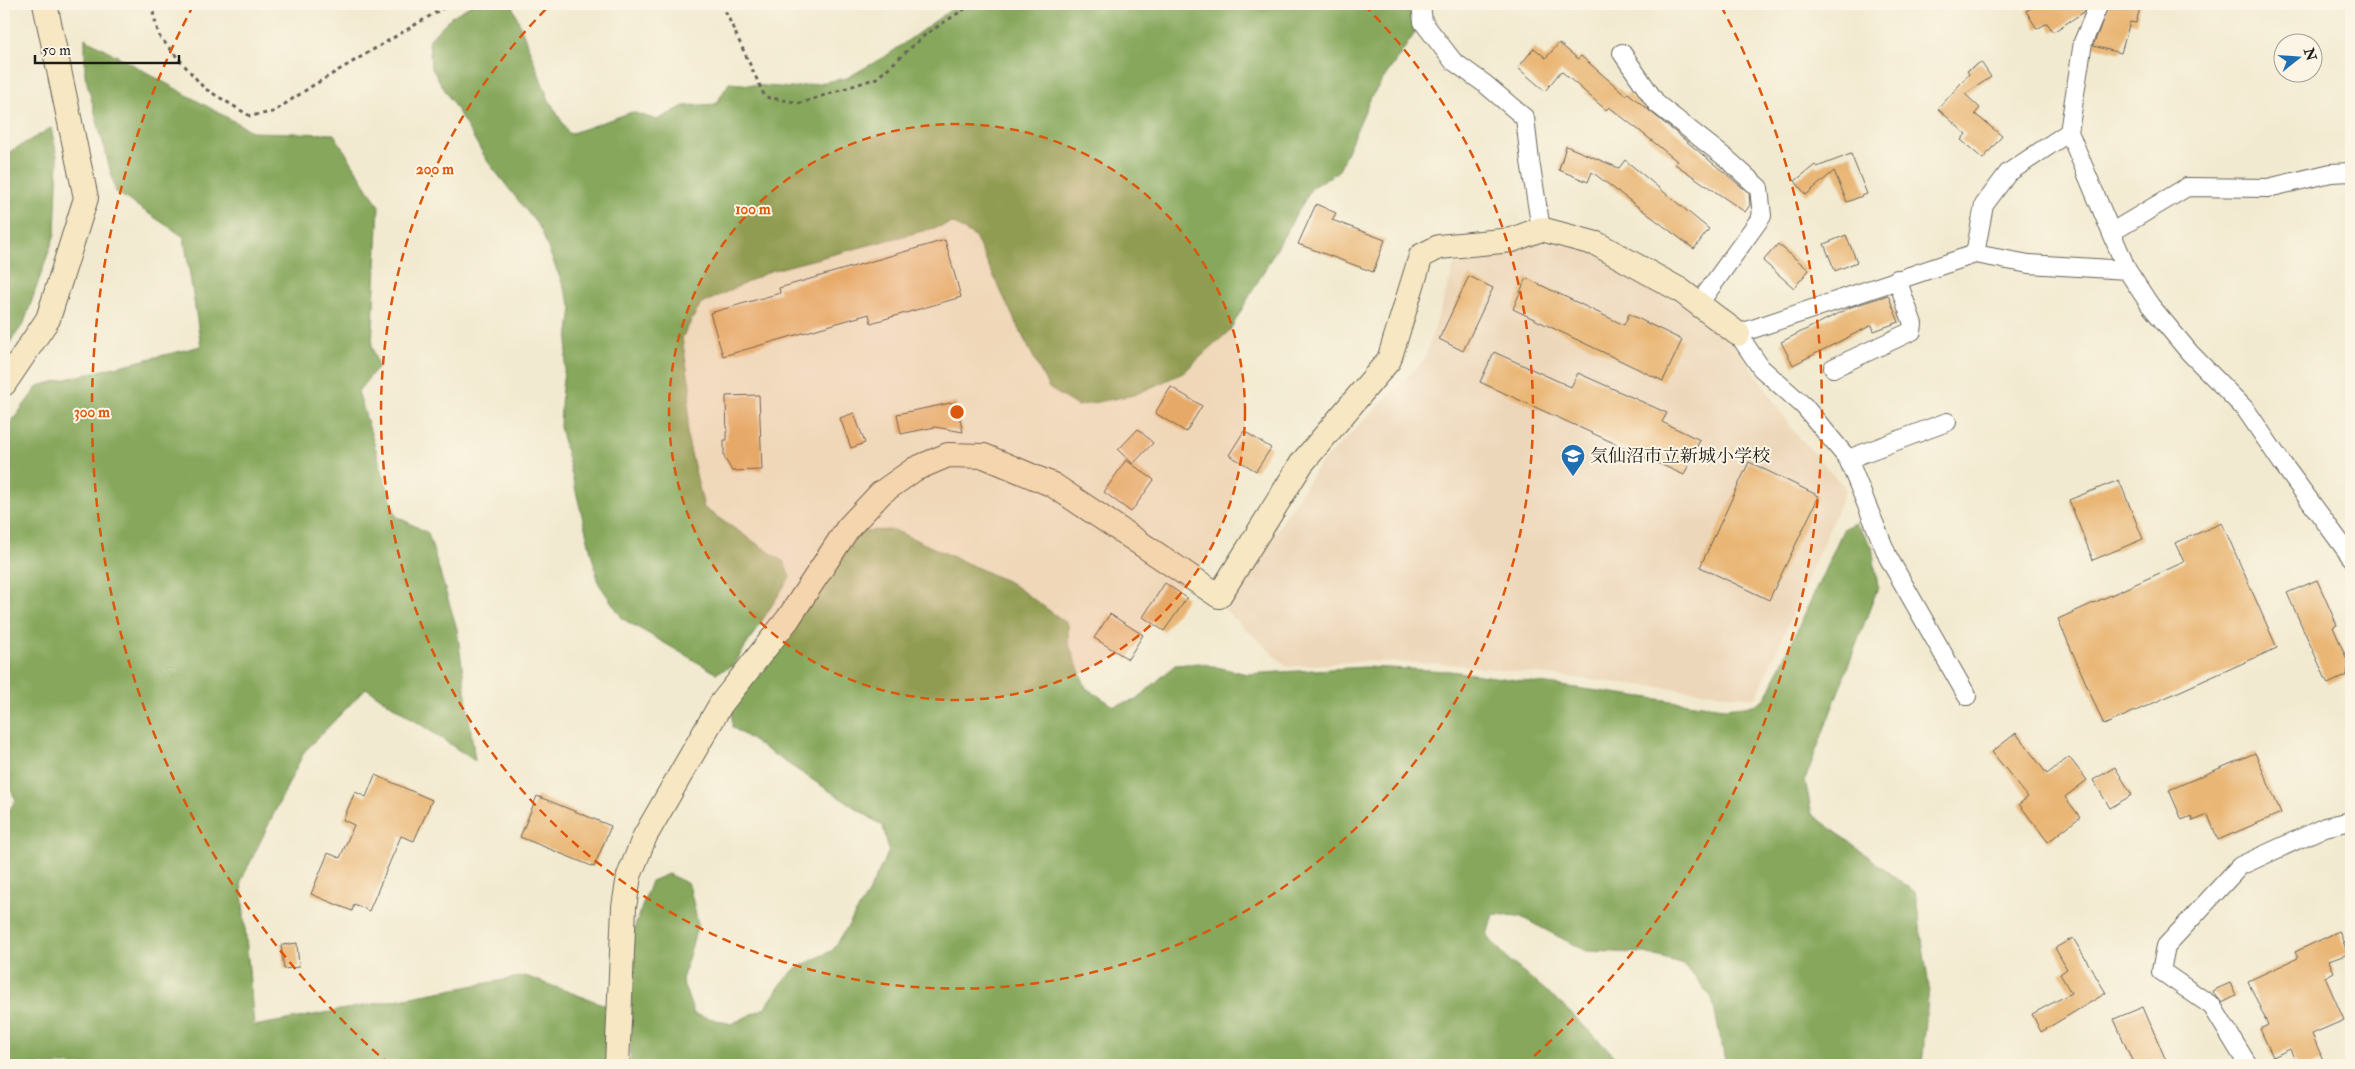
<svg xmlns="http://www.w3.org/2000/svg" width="2355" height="1069" font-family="'IM FELL Double Pica','Noto Serif JP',serif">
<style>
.built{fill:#edd7ba}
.forest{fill:#86a75c;stroke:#51623c}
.building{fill:#e9b674}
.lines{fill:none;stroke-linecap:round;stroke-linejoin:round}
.street-casing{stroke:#67645b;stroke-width:20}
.secondary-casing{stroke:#67645b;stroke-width:26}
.path{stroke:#67645b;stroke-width:3;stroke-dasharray:4 4;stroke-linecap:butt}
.street{stroke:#fff;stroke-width:18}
.secondary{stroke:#f7e8c3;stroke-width:24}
.ring{fill:none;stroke:#de560d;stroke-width:2.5;stroke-dasharray:9 6}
.labels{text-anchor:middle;stroke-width:4;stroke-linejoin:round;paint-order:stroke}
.poi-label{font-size:18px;fill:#1c1c1c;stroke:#fcf5e5;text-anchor:start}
.centre{fill:#de560d;stroke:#fcf5e5;stroke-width:2.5}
.ring-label{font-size:15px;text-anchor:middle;font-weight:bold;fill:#de560d;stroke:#fcf5e5;stroke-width:4;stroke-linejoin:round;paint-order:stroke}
</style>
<rect width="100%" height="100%" fill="#fcf5e5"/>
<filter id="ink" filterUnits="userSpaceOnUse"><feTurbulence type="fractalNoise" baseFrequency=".02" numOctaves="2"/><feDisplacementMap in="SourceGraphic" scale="10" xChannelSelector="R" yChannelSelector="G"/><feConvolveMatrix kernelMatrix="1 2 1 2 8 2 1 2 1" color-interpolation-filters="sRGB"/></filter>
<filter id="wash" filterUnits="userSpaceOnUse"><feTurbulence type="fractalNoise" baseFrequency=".0096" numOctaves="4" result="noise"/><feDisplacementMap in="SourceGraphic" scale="20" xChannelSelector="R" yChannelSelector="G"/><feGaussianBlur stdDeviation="1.12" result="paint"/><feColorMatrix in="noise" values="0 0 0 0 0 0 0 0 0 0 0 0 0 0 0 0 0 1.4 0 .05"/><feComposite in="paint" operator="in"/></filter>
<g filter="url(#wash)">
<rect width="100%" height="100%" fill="#f2ead0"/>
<path class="built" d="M1544 242 1585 247 1668 291 1738 348 1795 433 1846 489 1756 698 1451 664 1363 661 1287 667 1225 610 1319 465 1425 359 1454 266Z"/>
<path class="forest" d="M473 4H512L548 98 569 134 632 112 657 120 684 106 716 104 729 83 791 88 847 78 889 54 959 4H1414L1417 30 1371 97 1338 172 1312 187 1230 330 1183 373 1134 395 1077 406 1049 388 1017 325 975 237 953 223 770 271 700 305 682 338 690 386 687 436 704 508 784 562 790 577 733 666 716 673 623 619 599 584 560 427 562 387 572 308 540 228 488 162 431 67 429 40 451 17Z
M85 38 253 132 334 134 379 206 372 346 378 367 358 391 396 516 428 533 457 629 475 761 366 688 304 752 241 881 254 1026 525 976 608 1006 606 1065H4V817L16 800 4 778V432L38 386 201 346 184 237 116 192 85 75Z
M51 128 58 160 55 234 24 323 4 351V155Z
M1855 523 1872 546 1878 587 1805 780 1812 814 1915 892 1929 987 1922 1065H1726L1712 998 1684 964 1645 953 1586 951 1519 916 1493 914 1487 936 1510 961 1557 1000 1624 1065H630L633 932 651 881 668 874 689 884 698 924 682 980 694 1014 731 1024 765 1008 782 983 795 969 833 950 866 897 889 851 883 826 732 727V707L860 531 894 530 1011 583 1068 624V642L1086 688 1114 706 1136 700 1175 665 1199 663 1247 674 1365 667 1450 671 1724 708 1754 705 1766 698 1844 528Z"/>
<g id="blocks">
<path class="building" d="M2037 4H2088L2084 12 2053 32 2047 23 2037 29 2026 11Z
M2109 4H2141L2136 23 2130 22 2121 53 2093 46Z
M1559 43 1578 59 1581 56 1626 95 1628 93 1749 193 1750 205 1745 212 1675 164 1677 161 1640 131 1609 107 1606 110 1561 71 1545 91 1518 68 1534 48 1546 58Z
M1981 62 1991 77 1965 94 1980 108 1975 114 2002 136 1983 159 1961 140 1966 134 1938 109 1969 74 1967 71Z
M1566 146 1619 168 1625 160 1709 229 1694 249 1592 172 1588 182 1559 170Z
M1851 154 1867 194 1847 202 1834 171 1806 195 1795 181 1815 165 1817 167Z
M1316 204 1336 213 1332 220 1385 240 1373 272 1298 244Z
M1846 235 1857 262 1835 271 1824 244Z
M945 240 961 297 871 323 869 314 723 356 710 313 780 293 779 288Z
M1778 244 1809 270 1794 288 1763 261Z
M1469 276 1493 288 1463 351 1439 339Z
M1526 278 1624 325 1629 314 1682 340 1663 381 1513 309Z
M1888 295 1899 322 1874 331 1872 325 1793 365 1781 342 1851 307Z
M1494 352 1571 387 1578 373 1667 413 1662 422 1700 440 1684 475 1480 382Z
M1171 387 1202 406 1186 432 1155 413Z
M759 395 762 470 732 471 724 457V440H727L726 396Z
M956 402 963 432 935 427 901 434 897 414Z
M854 413 865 443 851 448 840 418Z
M1138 429 1153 443 1133 464 1118 450Z
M1244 431 1271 448 1256 471 1229 455Z
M1126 460 1154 480 1131 512 1104 492Z
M1749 462 1819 496 1769 600 1700 567Z
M2119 480 2143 539 2093 560 2069 500Z
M2222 523 2277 648 2104 725 2058 619 2184 562 2175 543Z
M2317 580 2337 625 2333 627 2349 664 2347 675 2328 684 2287 593Z
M1165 583 1187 598 1164 631 1143 617Z
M1110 614 1143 635 1128 659 1094 638Z
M2016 733 2047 774 2069 757 2087 780 2065 797 2080 817 2048 842 2019 804 2028 797 1992 752Z
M2255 753 2281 813 2218 840 2208 815 2193 821 2191 816 2182 820 2169 790Z
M2115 767 2132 795 2110 808 2093 780Z
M375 775 432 800 414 841 401 836 369 911 354 904 352 911 311 894 328 853 340 858 354 825 343 820 355 792 366 797Z
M537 796 611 826 594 867 520 837Z
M2339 931 2348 954 2329 961 2334 972 2325 977 2344 1020 2312 1034 2323 1060 2310 1065H2297L2290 1049 2273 1057 2260 1029 2268 1025 2248 981 2298 958 2295 952Z
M2073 938 2106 993 2041 1032 2032 1014 2071 993 2060 974 2067 969 2055 948Z
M297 943 299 967 284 969 281 945Z
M2230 983 2236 996 2222 1003 2212 991Z
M2143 1007 2168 1065H2134L2114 1019Z"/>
</g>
</g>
<g filter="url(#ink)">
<use href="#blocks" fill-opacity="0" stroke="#67645b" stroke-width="1"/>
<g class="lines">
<defs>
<path id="street" d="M1421 4 1423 22 1453 61 1485 84 1525 118 1530 161 1541 229
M1622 53 1657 104 1727 159 1759 188 1762 216 1698 305
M2069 132 2083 42 2099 4
M2112 232 2187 187 2268 188 2331 173 2351 172
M1975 254 2029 264 2127 270
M1833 368 1912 331 1913 324 1897 279
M1848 459 1947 422
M1967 696 1888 557 1848 459 1804 406 1761 368 1738 334 1975 254 1984 205 2008 173 2069 132 2127 270 2150 305 2190 353 2246 410 2282 463 2351 557
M2248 1065 2212 1006 2161 971 2166 946 2240 866 2325 827 2351 821"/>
<path id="secondary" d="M4 384 48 319 86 198 45 4
M617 1065 624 907 629 876 645 836 721 704 788 619 848 528 881 493 915 469 948 455 984 456 1053 485 1219 596 1302 463 1389 360 1421 256 1439 247 1512 240 1541 229 1597 244 1680 290 1738 334"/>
</defs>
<use href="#street" class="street-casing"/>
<use href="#secondary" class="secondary-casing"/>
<path class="path" d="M151 4 159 36 204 88 250 116 273 112 312 86 450 4
M722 4 765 97 801 103 877 78 926 34 966 8 979 4"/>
<use href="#street" class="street"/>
<use href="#secondary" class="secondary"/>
</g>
</g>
<circle cx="957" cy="412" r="288" fill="#de560d" fill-opacity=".12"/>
<g class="ring">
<circle cx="957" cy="412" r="288"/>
<path d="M1364 5A576 576 0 1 1 550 5"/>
<path d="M390 1065A865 865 0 0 1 193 6M1721 6A865 865 0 0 1 1524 1065"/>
</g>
<defs>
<symbol id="school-pin" viewBox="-11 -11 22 30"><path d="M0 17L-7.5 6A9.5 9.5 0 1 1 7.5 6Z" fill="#1f6fb2" stroke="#fcf5e5"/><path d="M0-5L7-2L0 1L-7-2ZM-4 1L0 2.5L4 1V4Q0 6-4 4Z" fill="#fff"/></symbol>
</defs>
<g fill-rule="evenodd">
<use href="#school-pin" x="1559" y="442" width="28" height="38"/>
</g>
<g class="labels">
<g class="poi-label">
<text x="1590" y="462">気仙沼市立新城小学校</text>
</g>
</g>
<circle cx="957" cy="412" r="8" class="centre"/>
<g class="ring-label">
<text x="435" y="174">200 m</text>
<text x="753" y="214">100 m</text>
<text x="92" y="417">300 m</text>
</g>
<rect width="2355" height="1069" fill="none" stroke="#fcf5e5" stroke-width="20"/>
<g transform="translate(2298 58) rotate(73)"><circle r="24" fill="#fcf5e5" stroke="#a29e95"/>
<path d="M0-4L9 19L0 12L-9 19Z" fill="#1f6fb2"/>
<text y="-8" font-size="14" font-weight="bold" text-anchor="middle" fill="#1c1c1c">N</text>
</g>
<path d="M35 55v8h144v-8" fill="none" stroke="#1c1c1c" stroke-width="2.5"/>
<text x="42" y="55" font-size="15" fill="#1c1c1c" stroke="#fcf5e5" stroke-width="4" paint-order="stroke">50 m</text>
</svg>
